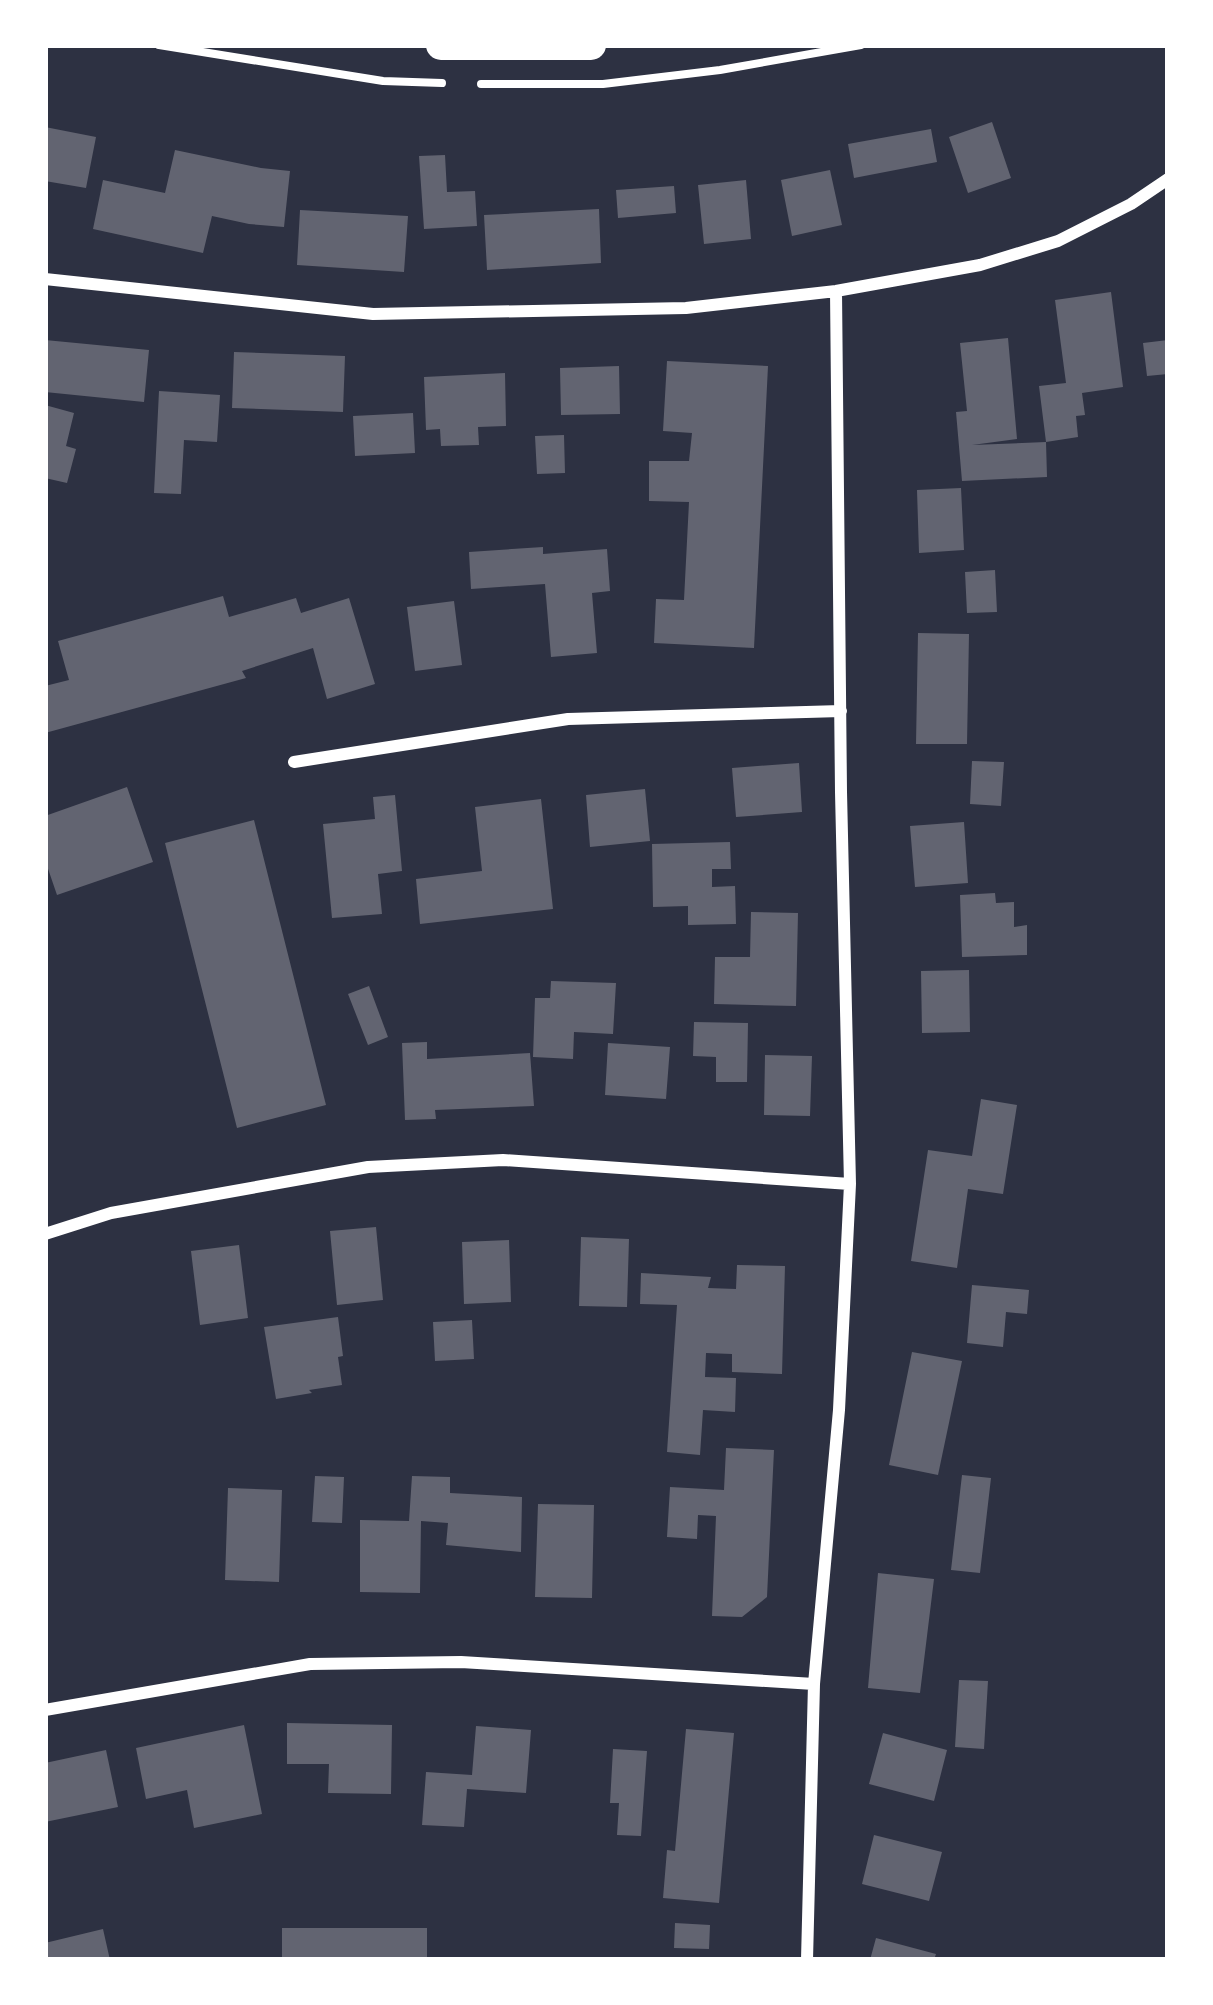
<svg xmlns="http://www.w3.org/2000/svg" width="1213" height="2005" font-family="'Archivo Narrow',sans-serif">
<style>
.building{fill:#626471}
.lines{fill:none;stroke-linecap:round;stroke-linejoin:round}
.path{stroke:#fff;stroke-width:8}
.minor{stroke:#fff;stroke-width:12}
.primary{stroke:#fff;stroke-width:30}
</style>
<rect width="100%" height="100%" fill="#2d3142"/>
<path class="building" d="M992 122 1011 178 968 193 949 137Z
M45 127 96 137 86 188 45 181Z
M931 129 937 162 854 178 848 144Z
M175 150 261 168 290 171 284 227 249 224 212 216 203 253 93 229 103 180 165 193Z
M445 155 447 192 475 191 477 226 424 229 419 156Z
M830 170 842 225 792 236 781 180Z
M746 180 751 239 704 244 698 185Z
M674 186 676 213 618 218 616 190Z
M599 209 601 263 487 270 484 215Z
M300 210 408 216 404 272 297 265Z
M1111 292 1123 387 1082 393 1085 415 1076 416 1078 437 1046 442 1039 386 1066 383 1055 300Z
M1008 338 1017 439 972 445 1046 442 1047 477 962 481 956 412 967 411 960 343Z
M45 340 149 350 144 402 45 392Z
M1168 340V374L1147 376 1143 343Z
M234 352 345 356 343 412 232 408Z
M667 361 768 366 754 648 654 643 656 599 684 600 689 502 649 501V461H689L692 433 663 431Z
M619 366 620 414 561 415 560 368Z
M505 373 506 426 478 427 479 445 441 446 440 429 426 430 424 377Z
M159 391 220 395 217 442 184 440 181 494 154 493Z
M45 405 74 413 66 446 76 449 67 483 45 478Z
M413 413 415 453 355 456 353 416Z
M564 435 565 473 537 474 535 436Z
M961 488 964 550 919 553 917 490Z
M543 547V554L607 549 610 591 592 593 597 653 551 657 545 584 471 589 469 552Z
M995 570 997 612 967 613 965 572Z
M223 596 229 617 296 598 301 613 349 598 375 684 327 699 313 648 242 671 246 678 45 733V686L69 680 58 641Z
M454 601 462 665 415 671 407 607Z
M918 633 969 634 967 744H916Z
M972 761 1004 762 1001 806 970 804Z
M799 763 802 812 736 817 732 768Z
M127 787 153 862 57 895 45 860V816Z
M645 789 650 841 590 847 586 795Z
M395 795 402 871 378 874 382 914 332 918 323 824 375 819 373 797Z
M541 799 553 909 420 924 416 879 482 871 475 807Z
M254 820 326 1105 237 1128 165 843Z
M964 822 968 883 915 887 910 826Z
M730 842 731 869H712V887L735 886 736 924 688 925V906L653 907 652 844Z
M995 893 996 903 1014 902V927L1027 925V955L962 957 960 895Z
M751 912 798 913 796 1006 714 1004 715 957H750Z
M969 970 970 1032 922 1033 921 971Z
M551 981 616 983 613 1034 574 1032 573 1059 533 1057 535 998H550Z
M369 986 388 1037 368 1045 348 994Z
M694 1022 748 1023 747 1082H716V1057L693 1056Z
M427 1042V1059L530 1053 534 1106 435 1110 436 1119 405 1120 402 1043Z
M608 1043 670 1047 666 1099 605 1095Z
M765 1055 812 1056 810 1116 764 1115Z
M981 1099 1017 1105 1003 1194 968 1189 957 1268 911 1261 928 1150 972 1156Z
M376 1227 383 1300 337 1305 330 1231Z
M581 1237 629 1239 627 1307 579 1306Z
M509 1240 511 1302 464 1304 462 1242Z
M239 1245 248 1318 200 1325 191 1251Z
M737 1265 785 1266 782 1374 732 1372V1354L706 1353 705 1377 736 1378 735 1412 703 1410 700 1455 667 1452 677 1305 640 1304 641 1273 711 1277 708 1288 736 1289Z
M972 1285 1029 1290 1027 1314 1006 1312 1003 1347 967 1343Z
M338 1317 343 1356 338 1357 342 1385 309 1390 312 1393 276 1399 264 1327Z
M472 1320 474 1359 435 1361 433 1322Z
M912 1352 962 1361 938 1475 889 1465Z
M726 1448 774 1450 767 1597 742 1617 712 1616 716 1516 698 1515 697 1539 667 1537 670 1487 724 1490Z
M962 1475 991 1478 980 1573 951 1570Z
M315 1476 344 1477 342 1523 312 1522Z
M412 1476 450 1477V1493L522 1497 521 1552 446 1545 448 1523 421 1521 420 1593 360 1592V1520L409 1521Z
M228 1488 282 1490 279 1582 225 1580Z
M538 1504 594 1505 592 1598 535 1597Z
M878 1573 934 1579 920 1693 868 1688Z
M959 1680 988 1681 984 1749 955 1747Z
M287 1723 392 1725 391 1794 328 1793 329 1764H287Z
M244 1725 262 1814 194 1828 187 1790 146 1799 136 1748Z
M476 1726 531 1730 526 1793 467 1789 464 1827 422 1825 426 1772 472 1775Z
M686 1729 734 1733 719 1903 663 1898 667 1850 675 1851Z
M883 1733 947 1750 934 1801 869 1784Z
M613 1749 647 1751 641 1836 617 1835 619 1803H610Z
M106 1750 118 1807 45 1822V1763Z
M874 1835 942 1852 929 1901 862 1884Z
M675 1923 710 1925 709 1949 674 1948Z
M282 1928H427V1960H282Z
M103 1929 110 1960H45V1943Z
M876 1938 936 1954 934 1960H870Z"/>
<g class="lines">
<path class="path" d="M159 45 383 81 442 83
M481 84H603L720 70 861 45"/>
<path class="minor" d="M45 279 373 314 686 308 836 291 980 265 1058 241 1131 204 1168 179
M294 762 568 719 841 711
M45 1234 111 1213 368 1167 503 1160 850 1184
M45 1710 310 1664 461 1662 814 1684
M807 1960 814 1684 839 1410 850 1184 841 792 836 291"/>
<path class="primary" d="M441 45H591"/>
</g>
<rect width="1213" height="2005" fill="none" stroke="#ffffff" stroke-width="96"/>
</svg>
